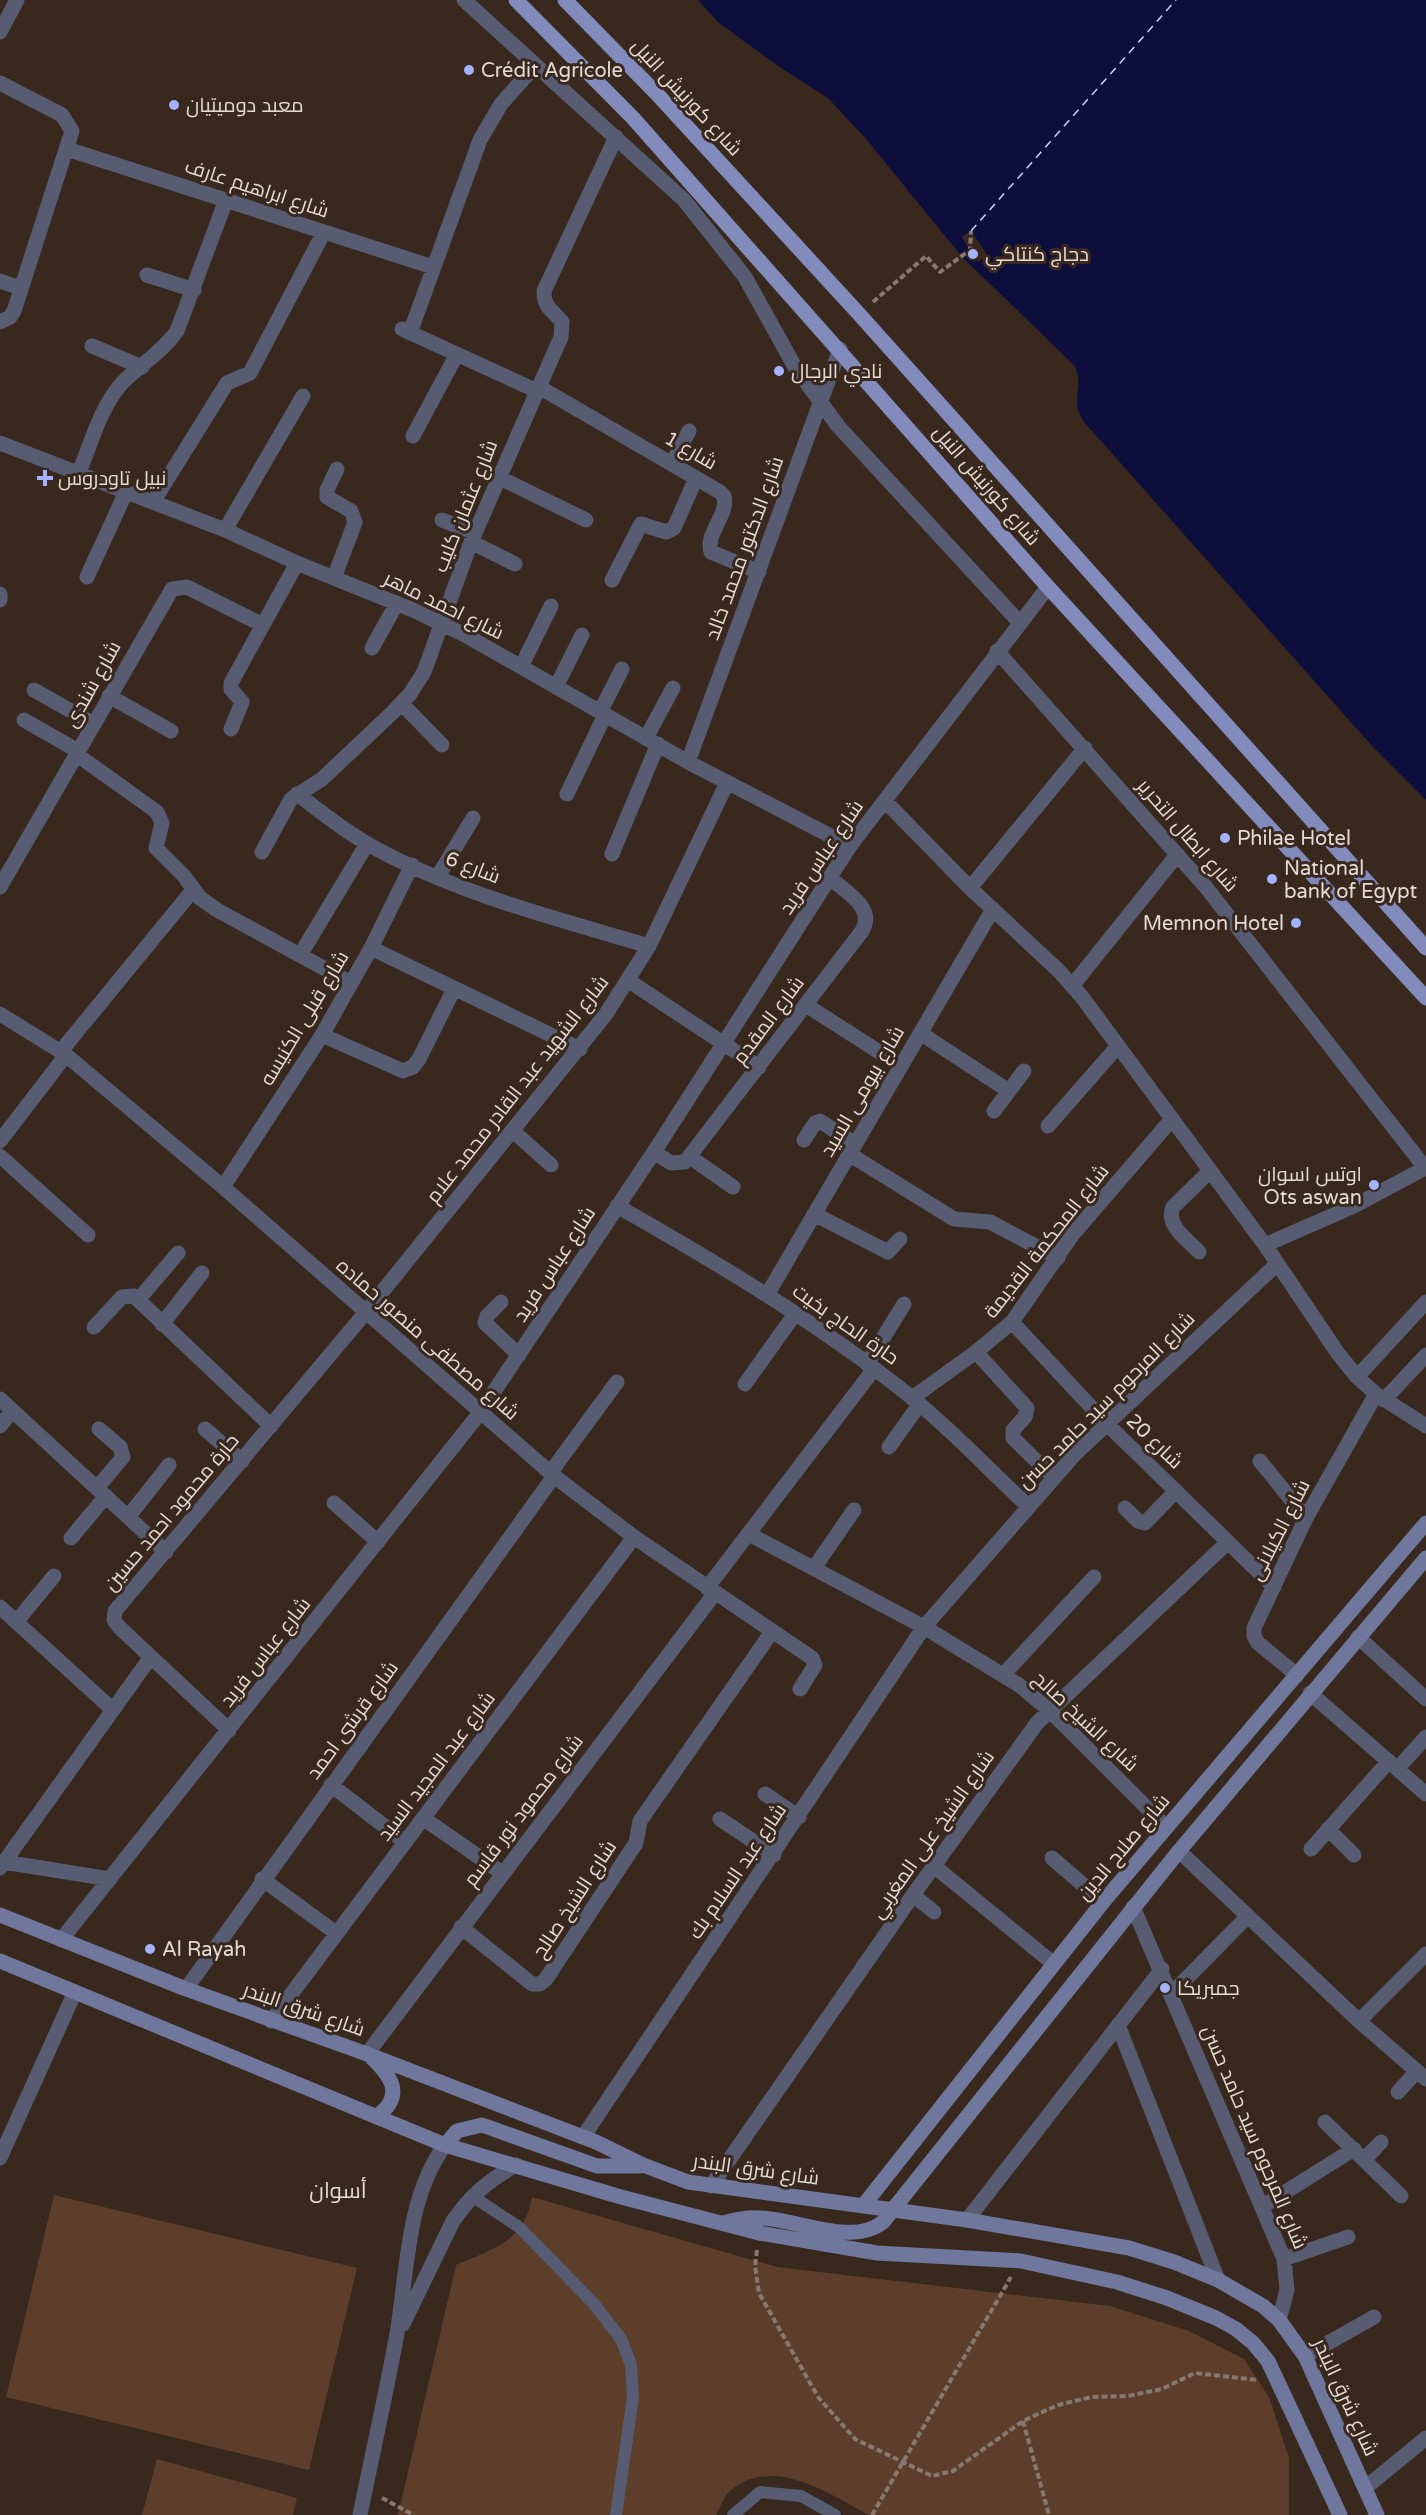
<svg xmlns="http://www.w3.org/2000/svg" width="1426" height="2515" font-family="'Varela Round',Cairo,sans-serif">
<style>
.green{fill:#5c3e2b}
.water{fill:#0e0e3c}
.pier{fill:#38281d}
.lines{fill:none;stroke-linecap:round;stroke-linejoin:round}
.ferry{stroke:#cdd4f5;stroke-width:1.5;stroke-dasharray:8 6;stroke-linecap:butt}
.path{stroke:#877970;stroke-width:4;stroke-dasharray:6 3;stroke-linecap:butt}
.lane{stroke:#575c73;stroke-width:12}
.street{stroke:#575c73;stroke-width:15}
.secondary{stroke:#6f779c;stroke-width:15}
.primary{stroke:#828bbb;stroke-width:15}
.poi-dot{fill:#a4b2fc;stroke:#38281d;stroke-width:2}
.labels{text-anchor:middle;stroke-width:6;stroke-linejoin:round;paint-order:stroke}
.poi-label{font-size:20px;fill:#e6dbd4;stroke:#38281d;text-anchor:start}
.street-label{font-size:20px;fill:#e6dbd4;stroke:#38281d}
.quarter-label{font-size:22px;fill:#e6dbd4;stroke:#38281d}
</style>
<rect width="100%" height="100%" fill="#38281d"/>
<path class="green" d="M54 2195 357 2268 309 2470 6 2397Z
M532 2197 777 2267 1110 2306 1189 2331 1244 2359 1269 2397 1289 2458V2515H869C830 2494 772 2454 730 2491 724 2496 720 2508 716 2515H398L456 2265C493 2249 525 2241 532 2197Z
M157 2459 297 2498 293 2515H142Z"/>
<path class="water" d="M698 0H1426V800L1373 747 1085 423C1068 401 1085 389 1075 366L962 257 867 140 828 98 781 68 719 23Z"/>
<path class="pier" d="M971 231 988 256 978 262 971 251 962 257 960 255 969 249 962 237Z"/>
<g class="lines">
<path class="ferry" d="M971 231 1176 0"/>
<path class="path" d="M873 302 926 256 940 272 970 250 971 231
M757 2250 755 2266 759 2293 818 2397 855 2439 932 2476 953 2471 1023 2421 1058 2405 1092 2397 1128 2396 1162 2389 1195 2373 1257 2380
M1023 2421 1049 2515
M382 2498 414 2515
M872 2515 1011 2277"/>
<path class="lane" d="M472 2196 519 2227 594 2304 621 2339 631 2365 633 2397 616 2515
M733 2515 760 2492 801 2496 835 2515"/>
<path class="street" d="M464 0 684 200 745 277 795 367 838 426 1020 623
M0 32 17 0
M0 83 62 115 72 131 14 311 10 317 0 322
M67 149 433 267
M147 275 194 290
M0 281 21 288
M402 329 537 391
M410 333 480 140 501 104 535 66
M92 346 142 367
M539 387 720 492 724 496C729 515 705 533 711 552L759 572
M413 436 457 354
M0 443 225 530 297 563 413 610 465 635 688 762 850 846
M672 464 689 431
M78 475C91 444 100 407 123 382 141 364 162 352 177 331L226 200
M498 477 586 520
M153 502 227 383 250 373 324 232
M442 520 475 533
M225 530 303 396
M471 542 515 564
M87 577 126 492
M334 578 355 522 351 511 327 497V490L337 469
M612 580 641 524 666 532 674 528 696 478
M0 594V600
M372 648 397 603
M997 651 1205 886 1426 1169
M521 667 551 606
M556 687 582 635
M34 690 94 724
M109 696 171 731
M401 703 442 745
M600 712 622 669
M24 720 78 751
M231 729 242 702 231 689V683L297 563
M646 738 673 688
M76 754 157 812 162 823 156 848 184 876 200 898 217 910 351 983
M688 762 840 349
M297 794C320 811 343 830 368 844 451 892 558 919 649 946
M567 794 605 715
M885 801 970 888 1059 971 1082 997 1265 1245 1337 1352 1357 1377 1376 1394 1426 1426
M262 852 291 799 322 779 392 713 410 694 424 672 471 542 561 337 562 322C553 310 544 309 544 291L616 137
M612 854 658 744
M438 876 473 818
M0 887 172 589 187 587 263 625
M970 888 1085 748
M371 948 580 1049
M300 955 367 844
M629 981 759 1067
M1072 986 1177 855
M806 1005 901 1066
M0 1014 66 1055 223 1187 554 1476 634 1537 812 1658 815 1665 800 1689
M920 1033 1009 1091
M322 1035 403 1071 413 1067 419 1059 454 989
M61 1051 193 890
M994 1111 1024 1071
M1048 1126 1118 1046
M513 1131 551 1165
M804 1140 815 1123 820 1121 855 1144
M0 1141 66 1055
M654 1152 671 1163 685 1162 862 931C876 908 846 892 830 878
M849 1154 954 1219 990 1222 1058 1258
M0 1156 88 1235
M690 1157 733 1187
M223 1187 322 1035 371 948 412 865
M617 1206C719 1264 820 1324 911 1397 952 1430 989 1470 1028 1506
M814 1214 888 1252 900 1239
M1265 1245 1354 1206 1425 1168
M1199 1252C1187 1239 1165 1225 1173 1207L1210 1171
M767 1295 993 909
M138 1300 178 1253
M501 1302 487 1316 485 1323 519 1355
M1012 1322 1106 1423 1274 1587
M162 1324 202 1273
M94 1327 122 1297 134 1296 271 1426
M976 1352 1027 1408 1025 1417 1013 1430V1438L1054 1478
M867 1364 904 1304
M1357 1377 1426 1302
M745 1384 795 1314
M912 1398 976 1352 1012 1322 1073 1234 1172 1119
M0 1399 166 1552
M1384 1400 1426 1355
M0 1426 12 1411
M205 1429 242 1461
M889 1447 919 1405
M1260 1461 1306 1518
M550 1473 617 1382
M97 1488 123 1457 120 1447 99 1429
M334 1503 378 1542
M1125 1508 1138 1521 1145 1523 1176 1491
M128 1517 169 1465
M749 1534 924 1627 1019 1685 1049 1710 1166 1827
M71 1538 106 1496
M814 1568 854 1510
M707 1588 874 1369
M0 1607 113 1710
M16 1622 54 1576
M1358 1637 1426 1699
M1003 1675 1094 1577
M1297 1675 1258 1643 1254 1636V1628L1306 1518 1376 1394
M1310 1693 1426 1794
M229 1730 119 1627 114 1620 115 1611 366 1312 606 1014 649 946 727 783
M1397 1769 1426 1737
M331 1785 405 1842
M765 1794 799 1817
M423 1818 502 1873
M720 1819 774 1855
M1328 1829 1354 1855
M1311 1849 1389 1761
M1179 1851 1359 2021 1426 2079
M1052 1858 1103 1902
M4 1862 110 1879
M934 1866 1054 1964
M0 1868 150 1658
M262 1879 336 1933
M913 1895 934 1912
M1133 1907 1284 2259 1287 2290 1279 2320
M461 1927 532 1984H540L546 1979 636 1843 640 1821 771 1633
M61 1940 479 1414 654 1152 850 846 1048 587
M186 1989 554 1476
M1172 1993 1247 1917
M271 2021 634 1537
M1359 2021 1426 1954
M1118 2025 1218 2280
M367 2054 715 1593
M1398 2092 1417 2071
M1325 2122 1401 2196
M583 2137 924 1627 1075 1454 1277 1264
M0 2158 75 1992
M1364 2160 1381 2142
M711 2186 913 1895 1037 1723 1228 1542
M1263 2206 1354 2149
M967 2220 1162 1969
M1284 2259 1348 2237
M403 2324 453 2221C470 2196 489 2180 516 2165
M1305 2356 1374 2317
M1365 2488 1426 2438
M360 2515C372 2456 385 2398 396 2339 408 2274 405 2200 445 2145"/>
<path class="secondary" d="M0 1915 186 1989 367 2054 596 2142 643 2165 688 2182 967 2220 1129 2248 1174 2262 1218 2280 1263 2306 1279 2320 1305 2356 1377 2515
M0 1961 445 2145 621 2197 759 2233 877 2253 1021 2261 1117 2282 1167 2298 1216 2318 1236 2329 1253 2343 1268 2361 1340 2515
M373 2059C393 2078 404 2097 376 2117
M445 2145 457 2131 482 2125 597 2166H640
M863 2206 1103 1902 1426 1523
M723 2223C735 2220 747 2217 760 2218 797 2219 852 2247 883 2222L1179 1851 1426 1558"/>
<path class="primary" d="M516 0 633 118 1048 587 1426 998
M565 0 657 94 859 314 1426 948"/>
</g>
<g class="poi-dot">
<circle cx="469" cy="70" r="6"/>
<circle cx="174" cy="105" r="6"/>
<circle cx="973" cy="254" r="6"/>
<circle cx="779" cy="371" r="6"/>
<path d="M42 469h6v6h6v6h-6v6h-6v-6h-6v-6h6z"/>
<circle cx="1225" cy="838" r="6"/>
<circle cx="1272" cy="879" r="6"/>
<circle cx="1296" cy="923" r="6"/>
<circle cx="1374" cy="1185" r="6"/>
<circle cx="150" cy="1949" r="6"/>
<circle cx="1165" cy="1988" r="6"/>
</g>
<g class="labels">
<g class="poi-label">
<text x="481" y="77">Crédit Agricole</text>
<text x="186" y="112">معبد دوميتيان</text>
<text x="985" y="261">دجاج كنتاكي</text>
<text x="791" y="378">نادي الرجال</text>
<text x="58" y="485">نبيل تاودروس</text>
<text x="1237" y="845">Philae Hotel</text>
<text x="1284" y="875">National<tspan x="1284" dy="23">bank of Egypt</tspan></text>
<text x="1284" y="930" text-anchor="end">Memnon Hotel</text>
<text x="1362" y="1181" text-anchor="end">اوتس اسوان<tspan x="1362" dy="23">Ots aswan</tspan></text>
<text x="162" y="1956">Al Rayah</text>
<text x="1177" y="1995">جمبريكا</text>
</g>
<g class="street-label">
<text transform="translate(687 97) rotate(47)" y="7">شارع كورنيش النيل</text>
<text transform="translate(257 188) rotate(18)" y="7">شارع ابراهيم عارف</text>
<text transform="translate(691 450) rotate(30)" y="7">شارع 1</text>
<text transform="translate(987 485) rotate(49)" y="7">شارع كورنيش النيل</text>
<text transform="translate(465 506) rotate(-68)" y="7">شارع عثمان كليب</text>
<text transform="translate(744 548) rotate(-70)" y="7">شارع الدكتور محمد خالد</text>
<text transform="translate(444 605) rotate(26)" y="7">شارع احمد ماهر</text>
<text transform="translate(92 684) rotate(-61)" y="7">شارع شندى</text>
<text transform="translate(1188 835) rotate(49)" y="7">شارع ابطال التحرير</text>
<text transform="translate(821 857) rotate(-56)" y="7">شارع عباس فريد</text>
<text transform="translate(473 867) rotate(21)" y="7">شارع 6</text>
<text transform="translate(304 1018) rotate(-59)" y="7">شارع قبلى الكنيسه</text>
<text transform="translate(768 1020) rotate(-53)" y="7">شارع المقدم</text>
<text transform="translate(517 1089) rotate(-52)" y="7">شارع الشهيد عبد القادر محمد علام</text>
<text transform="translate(862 1091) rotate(-60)" y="7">شارع بيومى السيد</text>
<text transform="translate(1046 1241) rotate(-52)" y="7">شارع المحكمة القديمة</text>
<text transform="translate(554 1264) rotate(-57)" y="7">شارع عباس فريد</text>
<text transform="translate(846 1324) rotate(35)" y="7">حارة الحاج بخيت</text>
<text transform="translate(428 1339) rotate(41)" y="7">شارع مصطفى منصور حماده</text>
<text transform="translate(1106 1400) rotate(-45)" y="7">شارع المرحوم سيد حامد حسن</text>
<text transform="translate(1155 1441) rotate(44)" y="7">شارع 20</text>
<text transform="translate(171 1512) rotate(-50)" y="7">حارة محمود احمد حسين</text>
<text transform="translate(1279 1530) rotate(-63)" y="7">شارع الكيلانى</text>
<text transform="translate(265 1652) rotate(-52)" y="7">شارع عباس فريد</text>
<text transform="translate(352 1720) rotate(-54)" y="7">شارع قرشى احمد</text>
<text transform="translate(1086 1721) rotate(43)" y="7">شارع الشيخ صالح</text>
<text transform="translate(436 1766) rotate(-53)" y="7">شارع عبد المجيد السيد</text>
<text transform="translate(523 1810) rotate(-53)" y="7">شارع محمود نور قاسم</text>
<text transform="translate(932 1834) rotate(-55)" y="7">شارع الشيخ على المغربي</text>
<text transform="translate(1123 1847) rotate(-50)" y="7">شارع صلاح الدين</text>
<text transform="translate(737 1871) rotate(-56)" y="7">شارع عبد السلام بك</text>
<text transform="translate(574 1899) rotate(-57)" y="7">شارع الشيخ صالح</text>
<text transform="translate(304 2009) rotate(19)" y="7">شارع شرق البندر</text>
<text transform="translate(1255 2137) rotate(67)" y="7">شارع المرحوم سيد حامد حسن</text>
<text transform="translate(756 2169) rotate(8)" y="7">شارع شرق البندر</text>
<text transform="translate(1346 2397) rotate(65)" y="7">شارع شرق البندر</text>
</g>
<g class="quarter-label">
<text x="338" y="2198">أسوان</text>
</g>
</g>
</svg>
